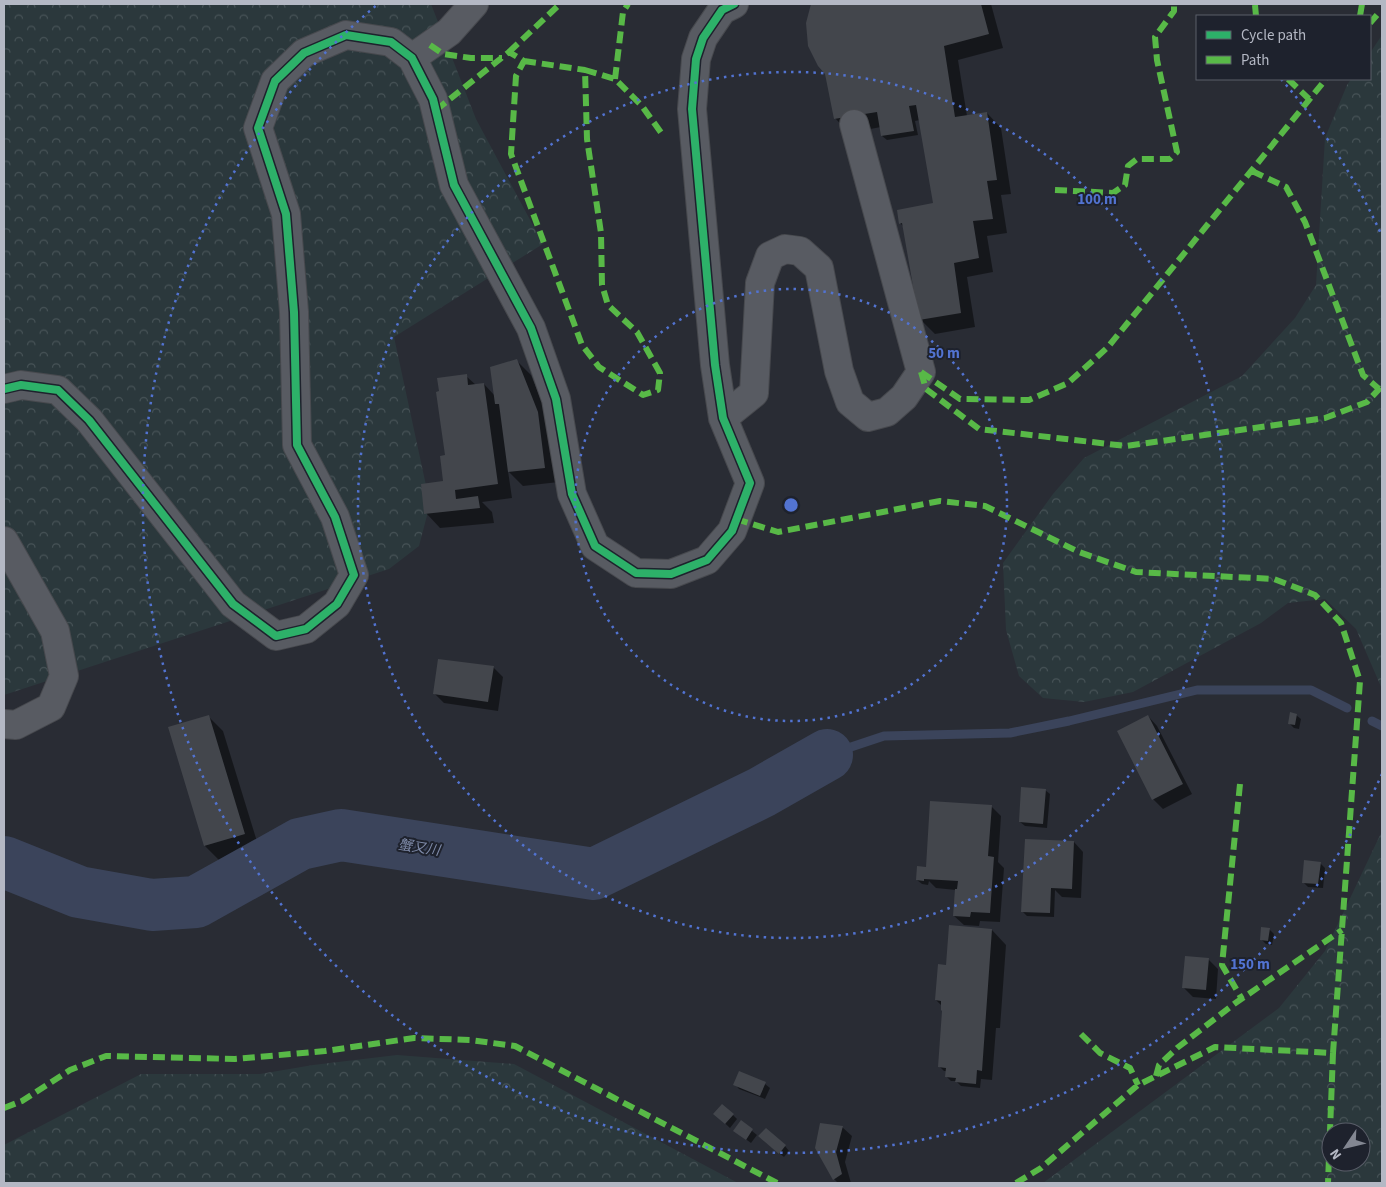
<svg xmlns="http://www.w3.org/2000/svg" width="1386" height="1187" font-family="'Source Sans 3','Noto Sans JP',sans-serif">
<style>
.forest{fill:url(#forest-crowns);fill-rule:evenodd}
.shadow{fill:#0007}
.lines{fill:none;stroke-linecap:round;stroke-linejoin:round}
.stream{stroke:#3b445b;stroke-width:9}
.river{stroke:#3b445b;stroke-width:52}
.building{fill:#43464c}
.street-casing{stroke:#47494e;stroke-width:30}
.street{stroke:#585b62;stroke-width:28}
.quiet{stroke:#58b947;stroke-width:6;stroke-dasharray:12 6;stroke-linecap:butt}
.cycleway-casing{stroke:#1e222d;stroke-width:11}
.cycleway{stroke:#2db169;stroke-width:8}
.ring{fill:none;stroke:#5273d1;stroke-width:2.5;stroke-dasharray:2.5 5}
.labels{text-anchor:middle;stroke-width:4;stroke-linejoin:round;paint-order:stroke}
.water-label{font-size:14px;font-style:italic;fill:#7f8ba9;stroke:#1e222d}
.centre{fill:#5273d1;stroke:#1e222d;stroke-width:2.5}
.ring-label{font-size:15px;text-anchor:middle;font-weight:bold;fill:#5273d1;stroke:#1e222d;stroke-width:4;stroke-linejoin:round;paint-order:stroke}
</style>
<defs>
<pattern id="forest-crowns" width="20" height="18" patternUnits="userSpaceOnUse" patternTransform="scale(1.25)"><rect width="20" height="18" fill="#2b383c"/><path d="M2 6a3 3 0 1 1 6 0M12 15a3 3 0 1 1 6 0" fill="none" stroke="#475357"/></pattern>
</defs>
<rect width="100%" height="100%" fill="#292c34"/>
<path class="forest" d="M4 4H431L476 119 543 244 394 337 430 504 419 546 389 569 4 695Z
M1382 35V689L1356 629 1325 599 1288 603 1261 623 1133 692 1084 702 1043 698 1019 676 1006 630 1003 563 1053 494 1084 458 1242 376 1295 318 1316 285 1325 138 1347 85 1351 79H1370V53Z
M1382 831V1183H1043L1279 1008 1325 951ZM1331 1132H1361V1162H1331Z
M397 1055 514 1064 738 1183H4V1145L141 1074H260L313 1065Z"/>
<path class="shadow" d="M813 4H991L1003 48 958 60 967 116 987 113 1001 128 1011 194 1001 195 1007 233 987 236 993 272 967 277 975 327 935 334 921 320 904 227 900 223 934 204 920 120 915 121 918 135 887 140 882 136 881 127 849 133 835 118 826 73 808 24Z
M516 360 531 375 552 427 559 482 523 486 508 471 512 498 482 502 492 512 494 523 440 528 426 513 445 482 446 456 466 376 476 385 484 384 495 396Z
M493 667 503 677 498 711 444 703 435 694Z
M1296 715 1301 719 1299 729 1294 728 1289 723Z
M208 716 223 731 259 848 219 860 205 846Z
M1148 716 1157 726 1192 794 1163 809 1153 799Z
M1045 790 1050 794 1047 828 1025 826 1020 822Z
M991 806 1001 816 998 862 1004 868 1000 922 980 921 979 926 964 925 954 916 956 890 936 888 929 881 928 885 922 884 917 880Z
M1074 842 1083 852 1081 898 1062 897 1055 890 1054 917 1027 916 1022 911Z
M1320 863 1325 868 1323 888 1308 887 1304 883Z
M1269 929 1274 934 1272 945 1266 944 1261 939Z
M992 930 1006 945 1000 1028H996L992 1080 981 1079 980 1088 961 1086 956 1081H951L946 1076 947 1071H944L940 1067 943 1011 942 1006 936 1000 948 966Z
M1208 959 1218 969 1216 999 1193 997 1184 988Z
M735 1084H765L770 1088 765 1099 739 1089Z
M715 1114 733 1115 737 1119 730 1128Z
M741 1122 757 1135 751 1143 740 1135Z
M842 1127 852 1136 845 1162 851 1183H838L834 1179 816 1148Z
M764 1141 785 1146 789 1151 784 1157Z"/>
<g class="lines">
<path class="stream" d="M1372 721 1382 726
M827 755 884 736 1010 733 1069 721 1197 690H1311L1347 708"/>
<path class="river" d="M4 862 79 892 152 905 196 902 300 844 341 835 594 874 762 792 827 755"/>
</g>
<path class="building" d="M811 4H981L989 34 944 46 955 117 987 112 997 180 987 181 993 219 973 221 979 258 954 263 961 313 919 320 902 223 899 224 897 210 933 203 916 105 909 106 914 131 881 136 877 112 834 119 825 74 818 66 808 46 806 23Z
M517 359 538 412 545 468 508 472 499 404H495L490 367Z
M467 374 468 385 484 383 498 484 455 490 456 499 478 496 480 508 424 514 421 484 443 481 440 456 445 455 436 392 439 391 437 378Z
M438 659 494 666 488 702 433 694Z
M1290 712 1297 714 1295 725 1288 724Z
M209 715 245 834 204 846 168 727Z
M1148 715 1183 784 1152 800 1117 731Z
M1021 787 1046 789 1043 824 1019 822Z
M930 801 992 805 988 856 994 857 990 913 971 912 970 917 953 916 955 889H957L958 881 924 879V881L916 880 917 866 926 867Z
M1025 839 1074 841 1072 889 1051 888 1050 913 1021 912Z
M1304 860 1321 862 1318 884 1302 883Z
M949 925 992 929 982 1071 977 1070 976 1084 955 1082 956 1078 945 1077 946 1068 938 1067 942 1011 941 1010V1001L935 1000 938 964 946 965Z
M1261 927 1270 928 1268 941 1260 940Z
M1185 956 1209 958 1206 990 1182 988Z
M739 1071 766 1082 760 1096 733 1085Z
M722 1104 734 1114 725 1124 713 1114Z
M741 1120 753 1129 746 1140 733 1131Z
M820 1123 843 1126 836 1152 842 1174 833 1180 815 1148Z
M766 1128 786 1145 779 1154 758 1136Z"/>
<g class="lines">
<defs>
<path id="street" d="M412 58 449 32 474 4
M4 389 21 385 58 390 89 420 233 604 276 636 306 629 337 604 354 575 335 517 297 445 294 312 286 214 258 128 275 81 304 53 346 35 391 42 412 58 433 99 454 185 531 328 556 399 572 494 595 546 636 573 671 574 707 560 732 531 750 483 723 418 715 365 692 109 696 59 703 38 722 10 734 4
M723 418 754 393 760 283 770 256 785 249 800 251 819 268 839 371 850 402 868 417 887 412 904 397 921 372 854 124
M4 541 55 631 64 676 51 707 16 725 4 724"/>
</defs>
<use href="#street" class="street-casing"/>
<use href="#street" class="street"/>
<path class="quiet" d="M1255 5 1256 16
M1360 16 1362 4
M1370 23 1377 15
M430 45 443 54 471 58H502
M509 52 560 4
M524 61 585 70
M615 79 623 12 628 4
M1288 79 1309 99
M436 110 509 52 524 61 516 76 511 154 582 345 599 367 643 395 658 390 660 373 637 332 608 305 602 285 601 233 587 139 585 70 615 79 642 106 662 134
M1252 171 1286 187 1305 222 1363 375 1379 389
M1055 190 1113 193 1125 185 1128 166 1137 159H1170L1177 152 1157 60 1155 37 1174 11V4
M921 372 960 399 1029 400 1068 383 1108 347 1326 79
M921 372 926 389 979 429 1126 446 1325 418 1367 402 1382 386
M736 519 778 532 940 501 985 506 1079 552 1136 572 1274 579 1315 595 1341 623 1360 681 1333 1053
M1240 784 1222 965 1242 999
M1081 1034 1100 1053 1130 1068 1138 1085
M1156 1076 1159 1065 1177 1048 1234 1004 1342 930
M4 1108 22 1101 70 1070 106 1056 235 1059 325 1051 414 1038 470 1040 515 1046 777 1183
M1016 1183 1041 1168 1138 1085 1215 1047 1333 1053 1328 1183"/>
<defs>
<path id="cycleway" d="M4 389 21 385 58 390 89 420 233 604 276 636 306 629 337 604 354 575 335 517 297 445 294 312 286 214 258 128 275 81 304 53 346 35 391 42 412 58 433 99 454 185 531 328 556 399 572 494 595 546 636 573 671 574 707 560 732 531 750 483 723 418 715 365 692 109 696 59 703 38 722 10 734 4"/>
</defs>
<use href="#cycleway" class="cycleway-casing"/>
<use href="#cycleway" class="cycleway"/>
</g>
<g class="ring">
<circle cx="791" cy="505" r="216"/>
<circle cx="791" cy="505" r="433"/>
<path d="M1382 774A649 649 0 1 1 378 4M1281 79A649 649 0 0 1 1382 236"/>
</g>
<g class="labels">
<g class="water-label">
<text transform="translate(419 847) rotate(9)" y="5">蟹又川</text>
</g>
</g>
<circle cx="791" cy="505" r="8" class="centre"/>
<g class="ring-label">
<text x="1097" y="204">100 m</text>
<text x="944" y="358">50 m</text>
<text x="1250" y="969">150 m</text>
</g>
<rect width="1386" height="1187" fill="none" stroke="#b4b8c4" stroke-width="10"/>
<rect x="1196" y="15" width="175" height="65" fill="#1e222d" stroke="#5a5e69"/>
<rect x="1206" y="31" width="25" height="8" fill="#2db169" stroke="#5a5e69"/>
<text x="1241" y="40" font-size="15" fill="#b4b8c4">Cycle path</text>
<rect x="1206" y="56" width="25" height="8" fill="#58b947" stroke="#5a5e69"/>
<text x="1241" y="65" font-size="15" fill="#b4b8c4">Path</text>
<g transform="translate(1346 1147) rotate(235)"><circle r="24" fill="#1e222d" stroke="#5a5e69"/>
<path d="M0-4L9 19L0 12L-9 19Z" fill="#838792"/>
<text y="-8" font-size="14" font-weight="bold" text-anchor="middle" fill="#b4b8c4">N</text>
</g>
</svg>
